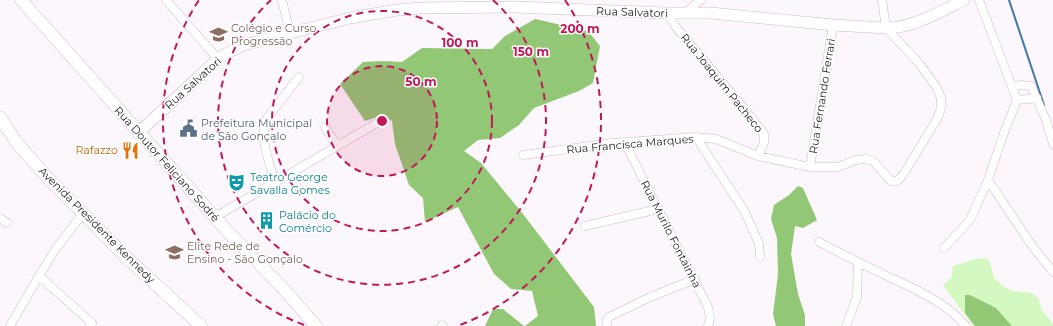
<svg xmlns="http://www.w3.org/2000/svg" width="1053" height="326" font-family="Montserrat,sans-serif">
<style>
.green{fill:#d3f9c0}
.forest{fill:#91c775}
.lines{fill:none;stroke-linecap:round;stroke-linejoin:round}
.stream{stroke:#4079a8;stroke-width:2}
.minor-casing{stroke:#cfb7ce;stroke-width:9}
.secondary-casing{stroke:#cfb7ce;stroke-width:12}
.primary-casing{stroke:#cfb7ce;stroke-width:13}
.minor{stroke:#fff;stroke-width:8}
.secondary{stroke:#fff;stroke-width:11}
.primary{stroke:#fff;stroke-width:12}
.ring{fill:none;stroke:#c2185b;stroke-width:2;stroke-dasharray:7 5}
.labels{text-anchor:middle;stroke-width:3;stroke-linejoin:round;paint-order:stroke}
.street-label{font-size:11px;fill:#211821;stroke:#fff}
.education-label{font-size:11px;fill:#785e54;stroke:#fff;text-anchor:start}
.service-label{font-size:11px;fill:#4e5e75;stroke:#fff;text-anchor:start}
.food-label{font-size:11px;fill:#c56008;stroke:#fff;text-anchor:end}
.culture-label{font-size:11px;fill:#0d838f;stroke:#fff;text-anchor:start}
.centre{fill:#c2185b;stroke:#fff;stroke-width:2}
.ring-label{font-size:12px;text-anchor:middle;font-weight:bold;fill:#c2185b;stroke:#fff;stroke-width:3;stroke-linejoin:round;paint-order:stroke}
</style>
<rect width="100%" height="100%" fill="#fcf7fc"/>
<path class="green" d="M987 258 991 266 994 278 1004 287 1013 291 1032 293 1038 298 1042 310 1053 324V326H1012L996 308 970 295H965V313L975 326H973L943 285 951 278 953 266 975 259Z"/>
<path class="forest" d="M535 19 588 31 600 46 593 83 579 91 534 108 519 125 500 138 478 140 464 151 481 163 523 214 594 307 596 326H525L538 316 532 291 511 289 494 274 458 207 425 222 423 198 409 185 395 144 392 121 383 115 365 121 340 84 363 62 383 61 402 62 422 48 492 49 505 36Z
M798 186 803 188 817 220 803 228 795 226 791 254 798 294 805 315V326H776L773 314 778 274 777 238 771 219 774 205 789 195Z
M965 295H970L996 308 1012 326H975L965 313Z
M493 309H503L524 326H485Z"/>
<g class="lines">
<path class="stream" d="M1009 0 1044 105"/>
<defs>
<path id="minor" d="M166 0 218 59
M282 0 290 33
M666 13 676 27 751 117 764 134V143L758 156
M685 13 701 0
M1013 86 1021 85 1031 86 1046 120 1053 144
M1017 100 1037 98
M325 127 337 146
M696 137 745 212 759 244 760 257
M625 143 658 209 708 307 710 318 708 326
M523 155 612 143 696 137 716 139 758 156 810 167H838L856 160 865 159 873 161 891 181H897L903 175 937 119 941 109V98L937 88 918 62 886 28 882 0
M810 167 833 25
M988 180 1033 247 1053 272
M275 183C270 163 258 137 267 118L299 77
M83 213 55 250 39 276 92 323 90 326
M215 217 377 123
M0 218 7 223
M585 226 658 209
M819 242C840 253 861 264 883 274 912 288 945 301 966 326
M944 248 970 220 988 180 1005 130 1017 100 979 0
M442 325 443 326
M10 326 39 276
M607 326V320L609 317 648 298 695 279
M846 326 857 297 858 262"/>
<path id="secondary" d="M138 133 218 59 231 51 244 45 290 33 350 18 397 10 420 8 515 7 666 13H711L833 25 886 28C913 28 940 12 964 0"/>
<path id="primary" d="M21 0 229 233 281 286 316 326
M0 117 16 142 47 177 126 257 201 326"/>
</defs>
<use href="#minor" class="minor-casing"/>
<use href="#secondary" class="secondary-casing"/>
<use href="#primary" class="primary-casing"/>
<use href="#minor" class="minor"/>
<use href="#secondary" class="secondary"/>
<use href="#primary" class="primary"/>
</g>
<circle cx="382" cy="121" r="55" fill="#c2185b" fill-opacity=".12"/>
<g class="ring">
<circle cx="382" cy="121" r="55"/>
<circle cx="382" cy="121" r="110"/>
<path d="M493 0A164 164 0 1 1 271 0"/>
<path d="M304 325A219 219 0 0 1 199 0M565 0A219 219 0 0 1 460 325"/>
</g>
<defs>
<symbol id="school-bare" viewBox="-9 -9 18 18"><path d="M0-5L7-2L0 1L-7-2ZM-4 1L0 2.5L4 1V4Q0 6-4 4Z" fill="#8d6e63" stroke="#fff" stroke-width="2.5" paint-order="stroke"/></symbol>
<symbol id="civic-bare" viewBox="-9 -9 18 18"><path d="M-.6-6.5H3V-4.5H.6V-3L4-1V1h2V6H-6V1h2V-1L-.6-3ZM-1.2 2.5V6h2.4V2.5Z" fill="#5c6f8a" stroke="#fff" stroke-width="2.5" paint-order="stroke"/></symbol>
<symbol id="restaurant-bare" viewBox="-9 -9 18 18"><path d="M-5-6h1v4h1v-4h1v4h1v-4h1v5L-1.5 .5V6h-2V.5L-5-1ZM5-6V6H3V1.5H1.5Q1.5-4 5-6Z" fill="#e8710a" stroke="#fff" stroke-width="2.5" paint-order="stroke"/></symbol>
<symbol id="theatre-bare" viewBox="-9 -9 18 18"><path d="M-5-5.5Q0-4 5-5.5V0Q5 5 0 6Q-5 5-5 0ZM-3.3-2.5H-1v1.5H-3.3ZM1-2.5H3.3v1.5H1ZM-2.8 1Q0 5.5 2.8 1Z" fill="#0f9aa8" stroke="#fff" stroke-width="2.5" paint-order="stroke"/></symbol>
<symbol id="building-bare" viewBox="-9 -9 18 18"><path d="M-4-6H4V6H1V3H-1V6H-4ZM-2.5-4.3h1.7v1.8h-1.7ZM.8-4.3h1.7v1.8H.8ZM-2.5-1h1.7V.8h-1.7ZM.8-1h1.7V.8H.8Z" fill="#0f9aa8" stroke="#fff" stroke-width="2.5" paint-order="stroke"/></symbol>
</defs>
<g fill-rule="evenodd">
<use href="#school-bare" x="206" y="22" width="25" height="25"/>
<use href="#civic-bare" x="176" y="116" width="25" height="25"/>
<use href="#restaurant-bare" x="118" y="138" width="25" height="25"/>
<use href="#theatre-bare" x="224" y="170" width="25" height="25"/>
<use href="#building-bare" x="254" y="208" width="25" height="25"/>
<use href="#school-bare" x="162" y="240" width="25" height="25"/>
</g>
<g class="labels">
<g class="street-label">
<text transform="translate(632 12) rotate(2)" y="4">Rua Salvatori</text>
<text transform="translate(193 83) rotate(-42)" y="4">Rua Salvatori</text>
<text transform="translate(722 83) rotate(51)" y="4">Rua Joaquim Pacheco</text>
<text transform="translate(822 96) rotate(-81)" y="4">Rua Fernando Ferrari</text>
<text transform="translate(630 144) rotate(-5)" y="4">Rua Francisca Marques</text>
<text transform="translate(167 164) rotate(48)" y="4">Rua Doutor Feliciano Sodré</text>
<text transform="translate(97 225) rotate(45)" y="4">Avenida Presidente Kennedy</text>
<text transform="translate(671 234) rotate(63)" y="4">Rua Murilo Fontainha</text>
</g>
<g class="education-label">
<text x="231" y="32">Colégio e Curso<tspan x="231" dy="13">Progressão</tspan></text>
<text x="187" y="250">Elite Rede de<tspan x="187" dy="13">Ensino - São Gonçalo</tspan></text>
</g>
<g class="service-label">
<text x="201" y="127">Prefeitura Municipal<tspan x="201" dy="13">de São Gonçalo</tspan></text>
</g>
<g class="food-label">
<text x="118" y="154">Rafazzo</text>
</g>
<g class="culture-label">
<text x="250" y="181">Teatro George<tspan x="250" dy="13">Savalla Gomes</tspan></text>
<text x="279" y="219">Palácio do<tspan x="279" dy="13">Comércio</tspan></text>
</g>
</g>
<circle cx="382" cy="121" r="6" class="centre"/>
<g class="ring-label">
<text x="580" y="33">200 m</text>
<text x="460" y="47">100 m</text>
<text x="531" y="56">150 m</text>
<text x="421" y="86">50 m</text>
</g>
</svg>
